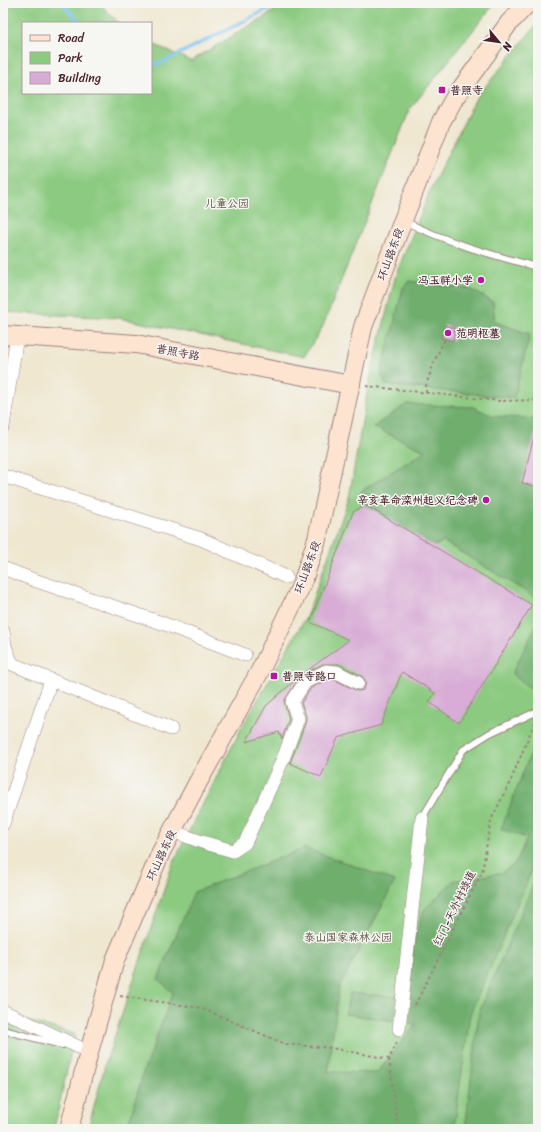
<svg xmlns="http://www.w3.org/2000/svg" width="541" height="1132" font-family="Sriracha,'LXGW WenKai TC',sans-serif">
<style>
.green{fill:#8bca80;stroke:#6a7456}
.forest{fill:#70ae6e;stroke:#5d664c}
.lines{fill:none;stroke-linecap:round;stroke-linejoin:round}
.stream{stroke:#78bff0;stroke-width:3.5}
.building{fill:#d8acd6}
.lane-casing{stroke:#9c837e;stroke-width:8}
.street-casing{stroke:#9c837e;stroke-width:14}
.secondary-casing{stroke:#9c837e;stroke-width:20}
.path{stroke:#9c837e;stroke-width:2;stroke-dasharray:3 3;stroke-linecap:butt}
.lane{stroke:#fff;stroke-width:6}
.street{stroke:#fff;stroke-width:13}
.secondary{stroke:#fde4d1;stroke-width:18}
.poi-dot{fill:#b5179e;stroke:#f6f6f2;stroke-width:1.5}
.labels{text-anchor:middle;stroke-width:3;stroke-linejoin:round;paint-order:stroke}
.poi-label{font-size:11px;font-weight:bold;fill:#4a1f2b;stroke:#f6f6f2;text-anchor:start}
.park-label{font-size:11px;fill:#5e5244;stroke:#f6f6f2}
.street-label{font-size:11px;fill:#4a1f2b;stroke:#f6f6f2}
</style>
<rect width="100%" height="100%" fill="#f6f6f2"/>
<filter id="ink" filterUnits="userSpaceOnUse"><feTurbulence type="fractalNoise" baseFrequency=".025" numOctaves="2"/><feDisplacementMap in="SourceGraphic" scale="8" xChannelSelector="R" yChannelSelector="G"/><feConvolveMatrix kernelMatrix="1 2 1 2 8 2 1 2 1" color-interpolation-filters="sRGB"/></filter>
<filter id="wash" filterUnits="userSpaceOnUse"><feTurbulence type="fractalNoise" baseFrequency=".012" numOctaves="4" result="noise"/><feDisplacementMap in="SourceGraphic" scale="16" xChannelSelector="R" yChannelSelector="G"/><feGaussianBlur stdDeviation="0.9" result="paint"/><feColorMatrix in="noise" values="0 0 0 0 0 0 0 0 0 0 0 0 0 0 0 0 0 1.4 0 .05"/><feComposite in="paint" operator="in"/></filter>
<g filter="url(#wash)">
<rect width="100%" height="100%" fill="#efe7d0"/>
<path class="green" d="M3 3H99L119 23H23V93H151V43L191 61 287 3H495L410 109 323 326 304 357 119 318 3 312Z
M538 23V1129H88L105 1065 173 863 241 729 307 615 349 498 368 387 396 274 433 184 476 98Z
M3 1014 75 1034 54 1129H3Z"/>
<path class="forest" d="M409 281 470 289 493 302 495 322 530 334 514 398 386 385 381 373 403 288Z
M407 404 473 407 493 416 538 419V599L444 542 425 549 362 513 361 491 425 451 373 427Z
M538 621V694L512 674Z
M538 737V856L470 1014 454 1129H127L144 1070 173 993 158 979 194 892 305 848 395 881 339 988 328 1072 377 1073 416 1024 345 1014 350 993 396 997 411 971 415 936 424 910 453 881 501 873 515 864 527 838 501 829 535 742Z
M538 873V1129H465L479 1012Z"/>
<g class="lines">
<path class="stream" d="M62 3 80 23
M151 63 159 64 280 3"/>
</g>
<g id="blocks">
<path class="building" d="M444 325 455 328 453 341 441 338Z
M535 433H538V487L522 483Z
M365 505 532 605 459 723 429 702 435 693 402 672 381 725 338 738 321 777 290 763 306 721V716L301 703 311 688 328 679 335 680 358 691 363 690 365 686 366 682 362 676 338 664H323L301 675 349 640 310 622 353 512Z
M301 675 284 701 289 719 282 739 279 732 246 742 266 706Z"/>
</g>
</g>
<g filter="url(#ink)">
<use href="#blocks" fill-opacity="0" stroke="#9c837e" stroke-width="1"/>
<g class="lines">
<defs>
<path id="lane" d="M404 221C446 242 492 255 537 267L538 266
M422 818 463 750 490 733 538 711
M3 1030 62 1045"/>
<path id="street" d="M3 426 17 336
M3 476 201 539 286 577
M3 568 34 580 162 623 245 655
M3 631 5 646 12 664 171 729
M3 824 51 680
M172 831 202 842 233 851 245 843 283 759 298 719 292 702 305 682 326 671 337 672 358 683
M3 1011 89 1052
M399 1029 422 818"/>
<path id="secondary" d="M3 335 136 344 351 385
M69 1129 89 1052 115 960 161 852 197 784 260 671 302 584 317 539 363 327 403 220 441 122 455 97 509 23 528 3"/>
</defs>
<use href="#lane" class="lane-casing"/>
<use href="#street" class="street-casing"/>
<use href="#secondary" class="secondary-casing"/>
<path class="path" d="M366 386 500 401 538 400
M426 393V385L434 362 445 339
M120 996 201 1008 285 1044 331 1048 389 1059 397 1042
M415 1005 482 872 491 820 510 782 535 722
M389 1059 398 1129"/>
<use href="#lane" class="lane"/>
<use href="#street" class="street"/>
<use href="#secondary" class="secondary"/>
</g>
</g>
<g class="poi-dot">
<rect x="438" y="86" width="8" height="8" rx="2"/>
<circle cx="481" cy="280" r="4"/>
<circle cx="448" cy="333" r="4"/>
<circle cx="486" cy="500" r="4"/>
<rect x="270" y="672" width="8" height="8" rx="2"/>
</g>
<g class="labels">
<g class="poi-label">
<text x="450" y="94">普照寺</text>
<text x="473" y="284" text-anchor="end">冯玉祥小学</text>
<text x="456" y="337">范明枢墓</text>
<text x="478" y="504" text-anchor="end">辛亥革命滦州起义纪念碑</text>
<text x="282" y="680">普照寺路口</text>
</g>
<g class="park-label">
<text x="227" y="207">儿童公园</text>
<text x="348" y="941">泰山国家森林公园</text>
</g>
<g class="street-label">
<text transform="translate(390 254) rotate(-70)" y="4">环山路东段</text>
<text transform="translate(178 352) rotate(11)" y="4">普照寺路</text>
<text transform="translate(307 567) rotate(-70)" y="4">环山路东段</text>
<text transform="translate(161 855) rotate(-65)" y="4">环山路东段</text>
<text transform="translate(454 908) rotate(-64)" y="4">红门-天外村绿道</text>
</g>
</g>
<rect width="541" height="1132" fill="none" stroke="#f6f6f2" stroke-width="16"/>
<rect x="22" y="22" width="130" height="72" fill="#f6f6f2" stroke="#b1a0a2"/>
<rect x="30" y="35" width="20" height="6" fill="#fde4d1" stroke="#b1a0a2"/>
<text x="58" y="42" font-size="12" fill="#4a1f2b">Road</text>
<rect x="30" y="52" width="20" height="12" fill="#8bca80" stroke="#b1a0a2"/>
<text x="58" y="62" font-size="12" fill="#4a1f2b">Park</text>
<rect x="30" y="72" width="20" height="12" fill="#d8acd6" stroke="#b1a0a2"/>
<text x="58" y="82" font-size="12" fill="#4a1f2b">Building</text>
<g transform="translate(499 42) rotate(119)" stroke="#f6f6f2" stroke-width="3" paint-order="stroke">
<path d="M0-3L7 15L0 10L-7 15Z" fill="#4a1f2b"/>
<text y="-6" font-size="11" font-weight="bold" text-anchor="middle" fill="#4a1f2b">N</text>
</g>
</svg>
